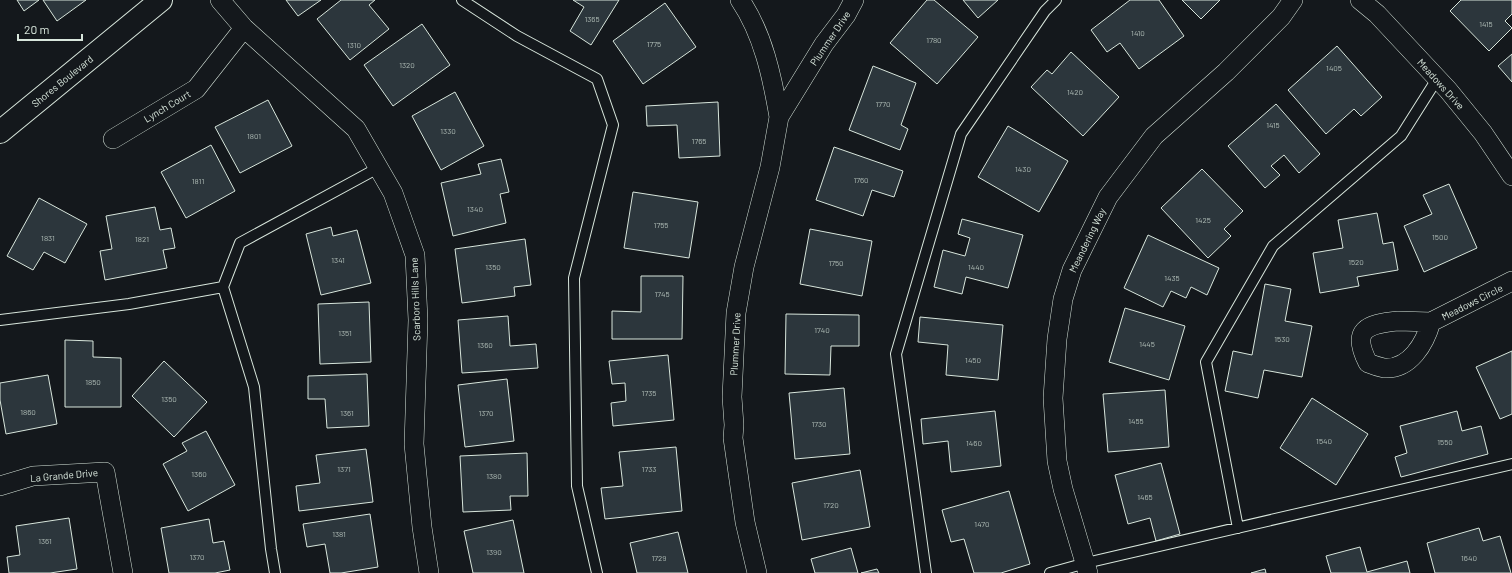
<svg xmlns="http://www.w3.org/2000/svg" width="1512" height="573" font-family="Barlow,sans-serif">
<style>
.building{fill:#2c363c;stroke:#d8e6dc}
.lines{fill:none;stroke-linecap:round;stroke-linejoin:round}
.service-casing{stroke:#d8e6dc;stroke-width:12}
.minor-casing{stroke:#d8e6dc;stroke-width:20}
.tertiary-casing{stroke:#d8e6dc;stroke-width:24}
.service{stroke:#14181c;stroke-width:10}
.minor{stroke:#14181c;stroke-width:19}
.tertiary{stroke:#14181c;stroke-width:22}
.labels{text-anchor:middle;stroke-width:3;stroke-linejoin:round;paint-order:stroke}
.number-label{font-size:8px;fill:#adbab4}
.street-label{font-size:10px;fill:#d8e6dc;stroke:#14181c}
</style>
<rect width="100%" height="100%" fill="#14181c"/>
<path class="building" d="M17 0H39L24 11Z
M43 0H86L57 21Z
M286 0H321L298 16Z
M341 0H375L369 5 389 29 350 60 317 19Z
M573 0H619L591 45 570 31 584 7Z
M927 0H934L978 37 937 84 890 43Z
M963 0H998L978 18Z
M1130 0H1159L1184 36 1139 69 1120 43 1107 52 1091 30Z
M1182 0H1220L1201 19Z
M1461 0H1512V14L1505 21 1512 28 1489 51 1450 11Z
M665 3 696 47 643 84 613 41Z
M422 24 450 65 393 106 364 65Z
M1337 46 1382 97 1361 116 1354 109 1326 134 1288 90Z
M1071 52 1119 97 1083 136 1031 87 1047 70 1052 74Z
M1512 54V82L1498 66Z
M873 66 916 83 901 125 908 129 900 150 849 130Z
M455 92 484 146 441 170 412 116Z
M268 100 292 146 240 173 215 127Z
M718 102 720 156 679 158 677 125 647 126 646 106Z
M1276 104 1320 154 1299 173 1284 155 1271 166 1280 175 1265 188 1228 146Z
M1008 126 1068 161 1039 212 978 177Z
M211 145 235 191 186 218 161 172Z
M834 147 903 171 894 197 872 190 863 216 816 200Z
M501 159 509 192 500 194 506 223 453 236 441 183 481 174 478 164Z
M1202 169 1243 211 1224 229 1231 236 1208 258 1161 208Z
M1449 184 1477 248 1424 272 1404 226 1432 214 1423 195Z
M633 192 698 202 689 258 624 248Z
M39 198 87 224 65 263 44 252 33 270 7 256Z
M155 207 160 230 171 228 175 248 163 250 167 268 105 280 100 251 112 249 106 216Z
M1377 213 1383 244 1393 242 1398 270 1357 277 1359 286 1320 293 1313 253 1343 248 1338 220Z
M962 219 1023 235 1008 288 966 277 962 294 934 287 943 250 965 256 970 238 958 234Z
M331 227 333 236 357 230 371 283 321 295 306 234Z
M810 229 872 241 862 296 800 284Z
M1148 235 1219 268 1207 295 1191 287 1186 298 1171 291 1163 307 1124 288Z
M525 239 531 285 514 287 515 296 462 303 455 249Z
M641 276H683L682 339H612V311L641 312Z
M1265 284 1291 289 1285 321 1312 326 1302 377 1264 370 1258 398 1225 391 1233 351 1252 355Z
M369 302 371 362 320 364 318 304Z
M1125 308 1185 326 1169 380 1109 362Z
M786 314 859 315V346H831L830 375 785 374Z
M508 316 510 346 536 344 538 368 462 373 458 320Z
M920 317 1003 325 998 380 946 375 948 345 918 342Z
M65 340 93 341V357L121 358V407H65Z
M1512 351V414L1500 419 1476 367Z
M668 355 674 420 613 426 611 403 626 401 625 383 612 384 609 361Z
M164 361 207 402 174 437 132 396Z
M367 374 369 426 327 428 325 399H308V376Z
M48 375 57 424 6 434 0 400V383Z
M507 379 514 441 465 447 458 385Z
M844 388 850 454 795 459 789 393Z
M1165 390 1169 447 1108 452 1103 394Z
M1312 398 1368 434 1336 485 1280 448Z
M995 411 1001 466 951 472 948 441 923 444 921 419Z
M1457 411 1462 431 1481 426 1488 454 1401 477 1395 457 1407 453 1400 426Z
M206 431 235 485 188 511 163 464 187 451 182 443Z
M676 447 682 511 605 519 601 488 623 486 619 452Z
M366 449 373 502 299 511 296 486 320 483 316 455Z
M527 453 528 496H510L511 510 463 512 460 456Z
M1161 463 1180 534 1156 541 1150 518 1128 524 1115 475Z
M860 470 870 527 802 540 792 483Z
M1009 491 1030 564 1001 573H974L964 539 951 542 942 510Z
M370 514 378 567 341 573H330L325 544 307 547 303 524Z
M69 518 77 569 50 573H9L7 557 20 555 16 526Z
M209 519 213 543 224 541 230 570 215 573H169L161 528Z
M513 520 524 573H473L464 531Z
M1479 528 1483 541 1500 536 1511 573H1435L1427 543Z
M678 532 688 573H637L630 543Z
M1360 547 1367 572 1407 561 1410 573H1331L1326 556Z
M851 548 858 573H815L811 559Z
M877 569 879 573H861Z
M1265 569 1266 573H1251Z"/>
<g class="lines">
<defs>
<path id="service" d="M462 0 517 36 597 79 613 125 574 278 577 486 597 573
M0 320 129 304 223 287
M1238 528 1206 362 1273 246 1401 136 1437 79
M275 573 271 549 254 387 223 287 240 243 378 168
M926 573 896 354 961 134 1045 11 1056 0
M1050 573 1086 563 1512 464"/>
<path id="minor" d="M220 0 244 28 356 129 393 193 415 255 418 320 414 444 422 527 429 573
M740 0C763 34 772 76 779 117
M1360 0 1377 14 1448 90 1483 133 1512 176
M113 139 196 89 244 28
M1398 321 1431 322C1425 343 1410 370 1384 368 1379 367 1373 365 1368 363 1351 330 1366 324 1398 321Z
M1431 322 1512 281
M0 486 33 476 105 472 123 573
M757 573 745 522 733 438 734 425 732 397 736 313 744 267 770 167 779 117 824 44 846 15 854 0
M1088 573 1063 489 1057 461 1053 398 1057 339 1063 299 1072 270 1108 197 1154 136 1226 72 1281 17 1293 0"/>
<path id="tertiary" d="M0 132 161 0"/>
</defs>
<use href="#service" class="service-casing"/>
<use href="#minor" class="minor-casing"/>
<use href="#tertiary" class="tertiary-casing"/>
<use href="#service" class="service"/>
<use href="#minor" class="minor"/>
<use href="#tertiary" class="tertiary"/>
</g>
<g class="labels">
<g class="number-label">
<text x="592" y="22">1365</text>
<text x="1486" y="27">1415</text>
<text x="1138" y="36">1410</text>
<text x="934" y="43">1780</text>
<text x="654" y="47">1775</text>
<text x="354" y="48">1310</text>
<text x="407" y="68">1320</text>
<text x="1334" y="71">1405</text>
<text x="1075" y="95">1420</text>
<text x="883" y="107">1770</text>
<text x="1273" y="128">1415</text>
<text x="448" y="134">1330</text>
<text x="254" y="139">1801</text>
<text x="699" y="144">1765</text>
<text x="1023" y="172">1430</text>
<text x="861" y="183">1760</text>
<text x="198" y="184">1811</text>
<text x="475" y="212">1340</text>
<text x="1203" y="223">1425</text>
<text x="661" y="228">1755</text>
<text x="1440" y="240">1500</text>
<text x="48" y="241">1831</text>
<text x="142" y="242">1821</text>
<text x="338" y="263">1341</text>
<text x="1356" y="265">1520</text>
<text x="836" y="266">1750</text>
<text x="493" y="270">1350</text>
<text x="976" y="270">1440</text>
<text x="1172" y="281">1435</text>
<text x="662" y="297">1745</text>
<text x="822" y="333">1740</text>
<text x="345" y="336">1351</text>
<text x="1282" y="342">1530</text>
<text x="1147" y="347">1445</text>
<text x="485" y="348">1360</text>
<text x="973" y="363">1450</text>
<text x="93" y="385">1850</text>
<text x="649" y="396">1735</text>
<text x="169" y="402">1350</text>
<text x="28" y="415">1860</text>
<text x="347" y="416">1361</text>
<text x="486" y="416">1370</text>
<text x="1136" y="424">1455</text>
<text x="819" y="427">1730</text>
<text x="1324" y="444">1540</text>
<text x="1445" y="445">1550</text>
<text x="974" y="446">1460</text>
<text x="344" y="472">1371</text>
<text x="649" y="472">1733</text>
<text x="199" y="477">1360</text>
<text x="494" y="479">1380</text>
<text x="1145" y="500">1465</text>
<text x="831" y="508">1720</text>
<text x="982" y="527">1470</text>
<text x="339" y="537">1381</text>
<text x="45" y="544">1361</text>
<text x="494" y="555">1390</text>
<text x="197" y="560">1370</text>
<text x="659" y="561">1729</text>
<text x="1469" y="561">1640</text>
</g>
<g class="street-label">
<text transform="translate(830 38) rotate(-56)" y="4">Plummer Drive</text>
<text transform="translate(62 81) rotate(-39)" y="4">Shores Boulevard</text>
<text transform="translate(1441 84) rotate(48)" y="4">Meadows Drive</text>
<text transform="translate(167 106) rotate(-31)" y="4">Lynch Court</text>
<text transform="translate(1087 240) rotate(-64)" y="4">Meandering Way</text>
<text transform="translate(415 299) rotate(-92)" y="4">Scarboro Hills Lane</text>
<text transform="translate(1472 302) rotate(-27)" y="4">Meadows Circle</text>
<text transform="translate(735 344) rotate(-87)" y="4">Plummer Drive</text>
<text transform="translate(64 475) rotate(-5)" y="4">La Grande Drive</text>
</g>
</g>
<path d="M18 34v6h64v-6" fill="none" stroke="#d8e6dc" stroke-width="2"/>
<text x="24" y="34" font-size="12" fill="#d8e6dc" stroke="#14181c" stroke-width="3" paint-order="stroke">20 m</text>
</svg>
